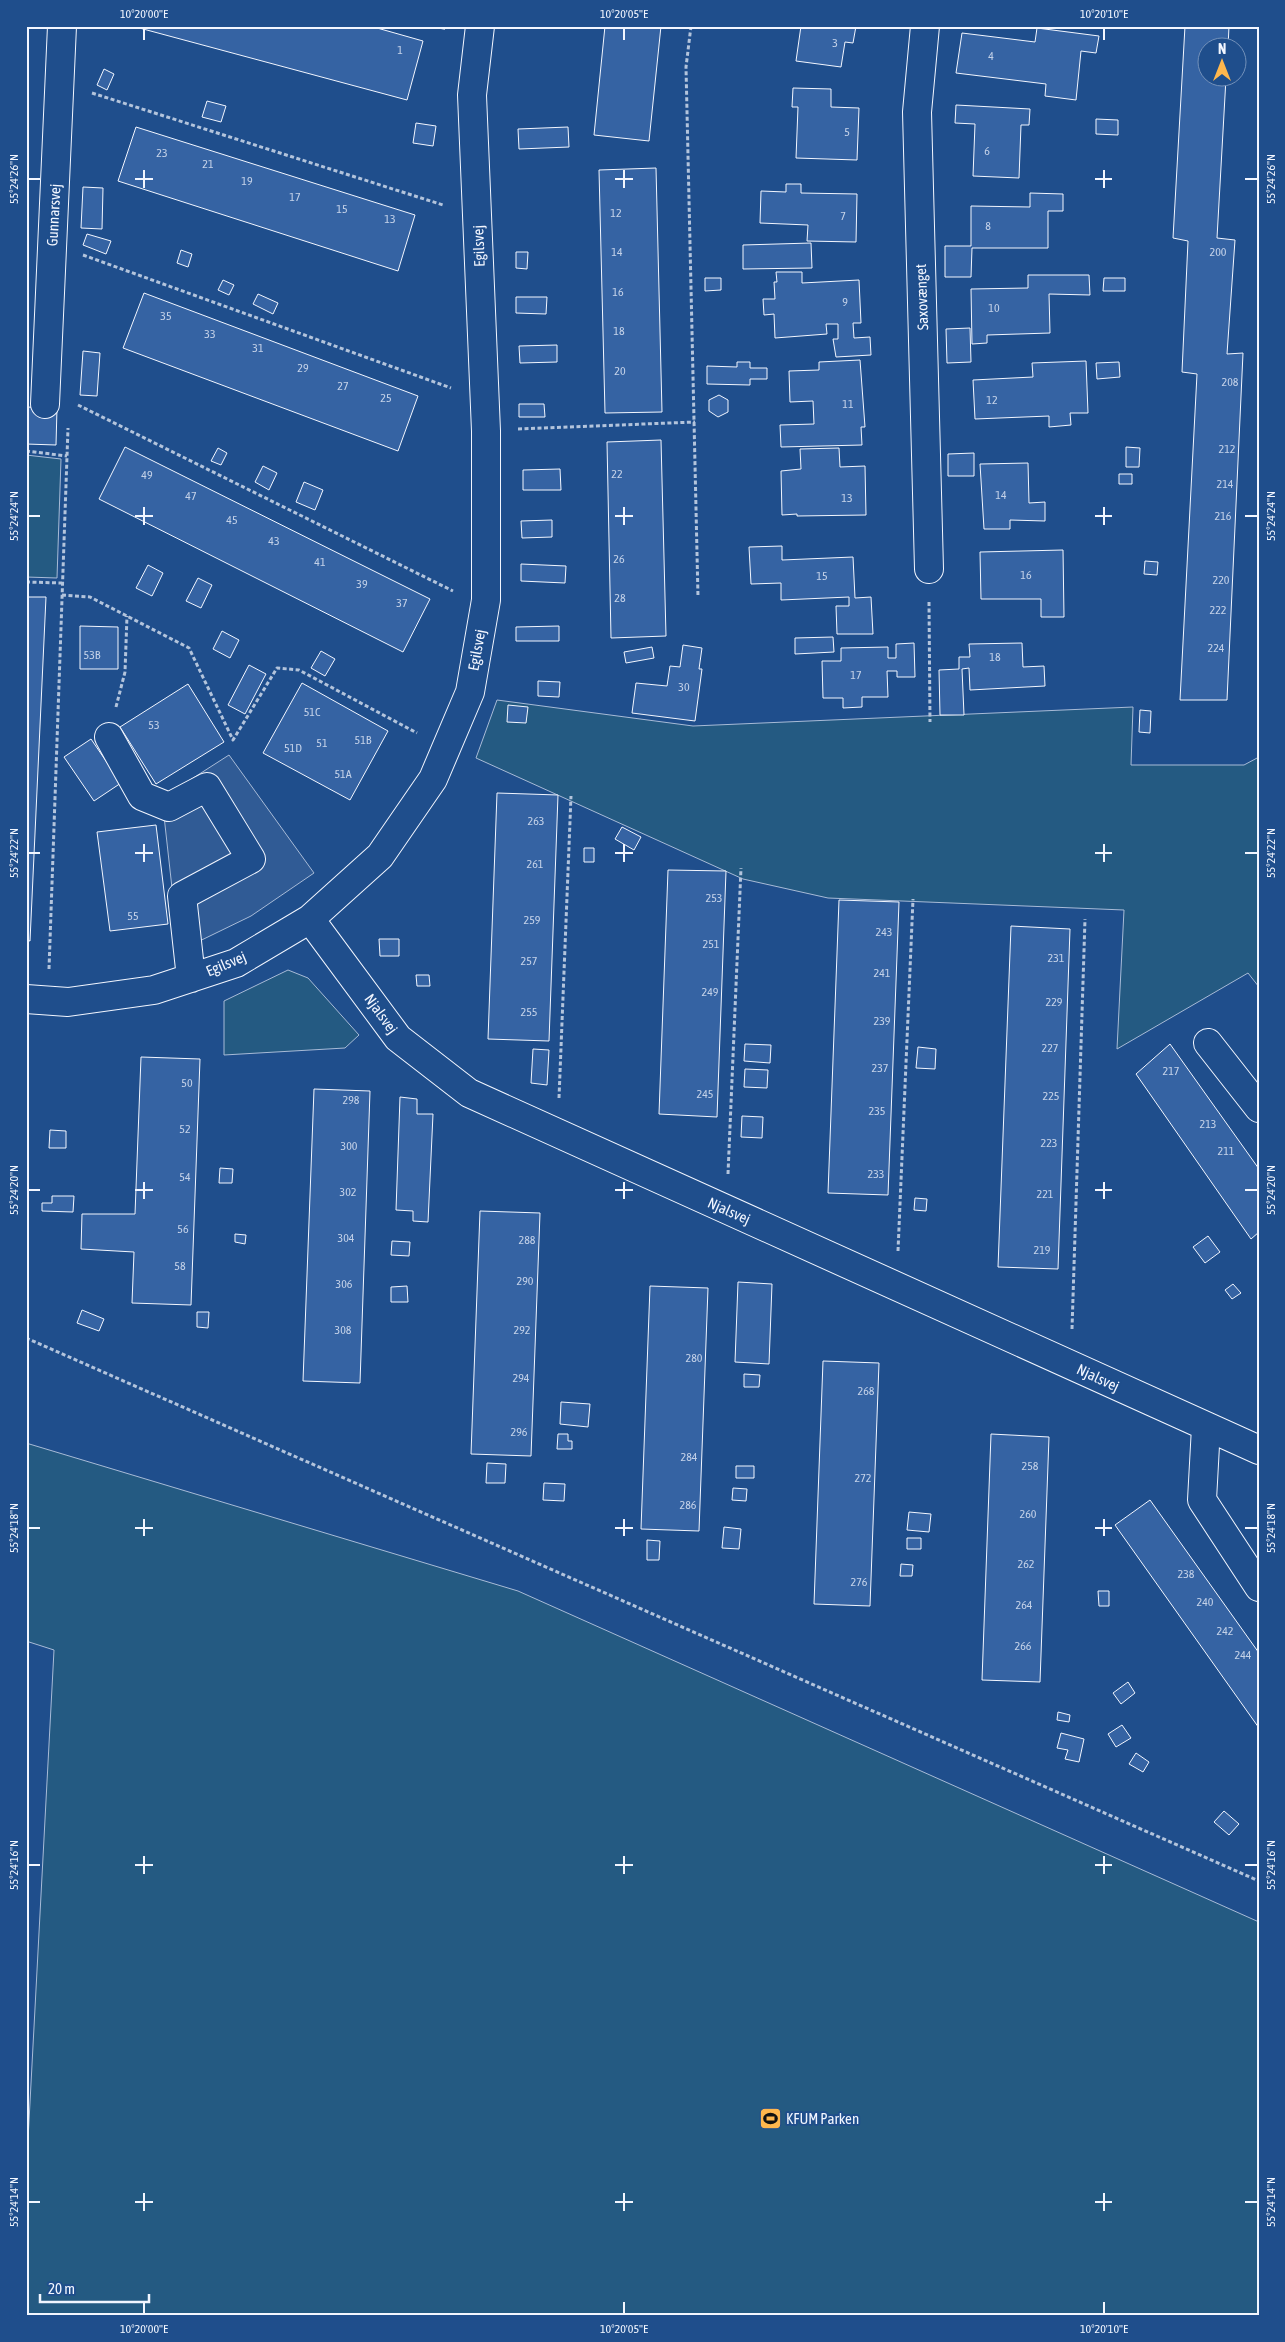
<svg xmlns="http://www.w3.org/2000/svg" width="1285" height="2342" font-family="'Asap Condensed',sans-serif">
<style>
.green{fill:#245a82;stroke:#a8bbd7}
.parking{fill:#305b95;stroke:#a8bbd7}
.building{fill:#3563a3;stroke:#f2f6ff}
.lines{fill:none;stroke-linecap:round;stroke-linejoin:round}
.minor-casing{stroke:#f2f6ff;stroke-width:30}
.path{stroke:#b3c4dc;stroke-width:3;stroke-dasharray:4 2.5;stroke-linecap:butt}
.minor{stroke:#1f4e8c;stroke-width:28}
.ticks{fill:none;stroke:#f2f6ff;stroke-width:2}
.labels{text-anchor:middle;stroke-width:4;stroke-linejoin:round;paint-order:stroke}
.number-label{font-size:12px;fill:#c3d1e8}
.street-label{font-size:15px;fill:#f2f6ff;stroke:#1f4e8c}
.poi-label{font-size:15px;fill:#f2f6ff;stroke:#1f4e8c;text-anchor:start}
.neatline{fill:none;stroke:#f2f6ff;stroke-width:2}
.ticks-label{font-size:12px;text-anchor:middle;fill:#f2f6ff}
</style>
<rect width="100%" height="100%" fill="#1f4e8c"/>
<path class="green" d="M26 455 61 459 57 578 26 577Z
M497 700 693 726 1133 707 1131 765H1244L1259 757V987L1248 973 1117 1049 1124 910 828 898 743 879 476 758Z
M288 970 308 978 359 1035 345 1048 224 1055V1001Z
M26 1443 518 1591 1259 1922V2316H26V2178L54 1650 26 1641Z"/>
<path class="parking" d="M229 755 314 873 251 916 179 951 162 798Z"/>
<path class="building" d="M132 26H370L423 41 407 100Z
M605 26H661L649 141 594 135Z
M801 26H856L853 43 845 42 841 67 796 61Z
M1185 26H1229L1228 48H1208V78H1226L1217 238 1235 240 1227 354 1243 353 1227 700H1180L1197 374 1182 372 1188 241 1173 238Z
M1037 28 1099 36 1096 53 1081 51 1076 100 1045 96 1046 84 956 73 962 33 1035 42Z
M104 69 114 74 107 90 97 85Z
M793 88 831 89V107L859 108 857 160 796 158 798 107H792Z
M207 101 226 106 221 122 202 117Z
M956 105 1030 109 1029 125H1021L1019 178 973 176 975 124 955 123Z
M1096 119 1118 120V135L1096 134Z
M416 123 436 126 433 146 413 143Z
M136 127 415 215 398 271 118 181Z
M568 127 569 147 519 149 518 129Z
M656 168 662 412 605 413 599 170Z
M786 184H801V193L857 194 856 242 807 241 808 225 760 223 761 191 786 192Z
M83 187 103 188 102 229 81 228Z
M1030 193 1063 194V211H1048V248H972L971 277H945V246H971V206L1030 207Z
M87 234 111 241 106 254 83 245Z
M811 243 812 268 743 269V245Z
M181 250 192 254 188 267 177 263Z
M516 252H528L527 269 516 268Z
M776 272H802V283L859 280 861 323H853L854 338 870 337 871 355 836 357 833 339H838V324H826L827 334 775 338 774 314 764 315 763 299H775L774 282H777Z
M1028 275H1089L1090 295 1049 294 1050 333 987 335V343L972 344 971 289 1028 288Z
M705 278H721V290L705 291Z
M1104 278H1125V291H1103Z
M223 280 234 285 229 295 218 290Z
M144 293 418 396 398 451 123 348Z
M258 294 278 303 273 314 253 304Z
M516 297H547L546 314 516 313Z
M970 328 971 362 947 363 946 329Z
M557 345V362L520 363 519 346Z
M83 351 100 353 97 396 80 395Z
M860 360 865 427H861L862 445 781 447 780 425 814 424 813 401 790 402 789 371 819 370V362Z
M1086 361 1088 413H1070L1071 425 1049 427V416L975 419 973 380 1033 377 1032 363Z
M737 362H750V368H767V379H750V385L707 384V366L737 367Z
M1119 362 1120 377 1097 379 1096 363Z
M719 395 728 400V412L718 417 709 411V400Z
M519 404H544L545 417H519Z
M26 407 57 408 56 445 26 444Z
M661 440 666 636 611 638 607 442Z
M125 447 430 599 403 652 99 499Z
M1126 447 1140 448 1139 467H1126Z
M218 448 227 453 221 465 211 461Z
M839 448 840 467 865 466 866 515 797 516V514L782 515 781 471 801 469 800 449Z
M974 453V476H948V454Z
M1028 463 1029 503 1045 502V521L1010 520V529H984L980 464Z
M263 466 277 473 269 490 255 482Z
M560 469 561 490H523V470Z
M1119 474H1132V484H1119Z
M304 482 323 490 315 510 296 502Z
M552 520V537L522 538 521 521Z
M782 546V560L853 557 855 598 871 597 873 634H837L836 606H849V597L781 600V583L751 584 749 547Z
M1063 550 1064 617H1041V599H981L980 552Z
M1145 561 1158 562 1157 575 1144 574Z
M521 564 566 566 565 583 521 581Z
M148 565 163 573 152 596 136 588Z
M198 578 212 585 201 608 186 601Z
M26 597H46L30 941 26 940Z
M80 626 118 627V669H80Z
M559 626V641H516V627Z
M222 631 239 640 230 658 213 649Z
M833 637 834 652 795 654V638Z
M914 643 915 677H897V671H887L888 697H862V707L843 708V698H823L822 661H841V648L888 647V658H896V644Z
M1022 643 1023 667 1044 666 1045 686 970 690 969 668 962 669 964 715H940L939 670 959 669V657H970L969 644Z
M683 645 702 648 699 669H702L695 721 632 713 636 683 667 686 670 666 680 667Z
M652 647 654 658 626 663 624 652Z
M321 651 335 659 325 676 311 668Z
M249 665 266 674 245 714 228 705Z
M538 681 560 682 559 697 538 696Z
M302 683 388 731 350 800 263 753Z
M188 684 224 742 156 784 120 727Z
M508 705 528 707 526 723 507 722Z
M1140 710 1151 711 1150 733 1139 732Z
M91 739 121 783 94 801 64 757Z
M497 793 558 795 549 1041 488 1039Z
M156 825 168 924 110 931 97 832Z
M622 827 641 837 634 850 615 839Z
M584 848H594V862H584Z
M668 870 726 871 717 1117 659 1114Z
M839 900 899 902 888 1195 828 1193Z
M1011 926 1070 929 1058 1269 998 1267Z
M379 939H399V956H380Z
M416 975H429L430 986H417Z
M745 1044 771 1045 770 1063 744 1061Z
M1170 1044 1259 1169V1232L1251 1239 1136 1074Z
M918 1047 936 1049 935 1069 916 1068Z
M533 1049 549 1050 547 1085 531 1083Z
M141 1057 200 1059 191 1305 132 1303 134 1252 81 1249 82 1214H135Z
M745 1069 768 1070 767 1088 744 1087Z
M314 1089 370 1091 360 1383 303 1381Z
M400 1097 417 1099V1114H433L428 1222 413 1221V1211L396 1210Z
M742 1116 763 1117 762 1138 741 1137Z
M50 1130 66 1131V1148H49Z
M220 1168 233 1169 232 1183H219Z
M52 1196H74L73 1212 42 1211V1203H52Z
M915 1198 927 1199 926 1211 914 1210Z
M480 1211 540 1213 531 1456 471 1454Z
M235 1234 246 1235 245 1244 235 1242Z
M1208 1236 1220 1252 1205 1263 1193 1247Z
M392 1241 410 1242 409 1256 391 1255Z
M738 1282 772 1284 769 1364 735 1362Z
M1233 1284 1241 1293 1232 1299 1225 1290Z
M407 1286 408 1302H391V1287Z
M650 1286 708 1288 699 1531 641 1529Z
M82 1310 104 1319 99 1331 77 1323Z
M197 1312H209L208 1328 197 1327Z
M823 1361 879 1363 870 1606 814 1604Z
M744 1374 760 1375 759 1387H744Z
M561 1402 590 1404 588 1427 560 1424Z
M558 1434H568V1441H572V1449H557Z
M991 1434 1049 1437 1040 1682 982 1680Z
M487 1463 506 1464 505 1483H486Z
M736 1466H754V1478H736Z
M544 1483 565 1484 564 1501 543 1500Z
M733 1488 747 1489 746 1501 732 1500Z
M1150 1500 1259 1653V1728L1115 1525Z
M909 1512 931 1514 929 1532 907 1530Z
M724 1527 741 1529 739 1549 722 1548Z
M907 1538H921V1549H907Z
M647 1540 660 1541 659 1560H647Z
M901 1564 913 1565 912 1576H900Z
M1098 1591H1109V1606H1099Z
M1128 1682 1135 1693 1121 1704 1113 1693Z
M1058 1712 1070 1715 1069 1722 1057 1720Z
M1122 1725 1131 1738 1116 1747 1108 1734Z
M1061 1733 1084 1739 1079 1762 1065 1759 1068 1750 1057 1748Z
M1136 1753 1149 1762 1143 1772 1129 1764Z
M1224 1811 1239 1824 1229 1835 1214 1822Z"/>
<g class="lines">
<defs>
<path id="minor" d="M925 26 917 112 929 569
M45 404 62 26
M109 737 142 796 169 807 207 787 251 859 182 896 191 978
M310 919 398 1038 469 1093 1259 1450
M26 999 68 1002 154 990 236 963 310 919 380 856 433 779 470 692 486 600V431L472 95 480 26
M1208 1043 1259 1108
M1206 1427 1202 1500 1259 1587"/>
</defs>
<use href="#minor" class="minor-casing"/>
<path class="path" d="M435 26 447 29
M691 26 686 67 698 597
M92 93 443 205
M83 255 451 388
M78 405 453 591
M518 429 695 422
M26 451 67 456
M26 582 62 583
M62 595 90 597 189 648 233 740 277 668 299 670 417 733
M929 602 930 722
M116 707 125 672 127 616
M49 969 68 428
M559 1098 571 796
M728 1174 741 868
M898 1251 913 899
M1072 1329 1085 919
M26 1338 1259 1881"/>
<use href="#minor" class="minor"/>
</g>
<path class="ticks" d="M144 28V40M624 28V40M1104 28V40M144 170V188M624 170V188M1104 170V188M28 179H40M135 179H153M615 179H633M1095 179H1112M1245 179H1258M144 507V525M624 507V525M1104 507V525M28 516H40M135 516H153M615 516H633M1095 516H1112M1245 516H1258M144 844V862M624 844V862M1104 844V862M28 853H40M135 853H153M615 853H633M1095 853H1112M1245 853H1258M144 1182V1199M624 1182V1199M1104 1182V1199M28 1190H40M135 1190H153M615 1190H633M1095 1190H1112M1245 1190H1258M144 1519V1536M624 1519V1536M1104 1519V1536M28 1528H40M135 1528H153M615 1528H633M1095 1528H1112M1245 1528H1258M144 1856V1874M624 1856V1874M1104 1856V1874M28 1865H40M135 1865H153M615 1865H633M1095 1865H1112M1245 1865H1258M144 2193V2211M624 2193V2211M1104 2193V2211M28 2202H40M135 2202H153M615 2202H633M1095 2202H1112M1245 2202H1258M144 2302V2314M624 2302V2314M1104 2302V2314"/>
<defs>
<symbol id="stadium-square" viewBox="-11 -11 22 22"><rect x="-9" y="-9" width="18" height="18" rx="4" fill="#ffb74d" stroke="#1f4e8c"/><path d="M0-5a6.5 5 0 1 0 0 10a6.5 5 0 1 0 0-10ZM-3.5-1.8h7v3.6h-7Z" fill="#111"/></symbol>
</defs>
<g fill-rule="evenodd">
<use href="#stadium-square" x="758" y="2106" width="25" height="25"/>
</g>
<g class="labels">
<g class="number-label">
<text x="835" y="47">3</text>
<text x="400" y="54">1</text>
<text x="991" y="60">4</text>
<text x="847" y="136">5</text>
<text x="987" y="155">6</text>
<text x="162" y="157">23</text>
<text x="208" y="168">21</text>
<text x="247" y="185">19</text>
<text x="295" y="201">17</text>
<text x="342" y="213">15</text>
<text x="616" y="217">12</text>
<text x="843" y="220">7</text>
<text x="390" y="223">13</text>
<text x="988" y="230">8</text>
<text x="617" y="256">14</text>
<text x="1218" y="256">200</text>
<text x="618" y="296">16</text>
<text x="845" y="306">9</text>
<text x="994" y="312">10</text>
<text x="166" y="320">35</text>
<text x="619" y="335">18</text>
<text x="210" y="338">33</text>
<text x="258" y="352">31</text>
<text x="303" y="372">29</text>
<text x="620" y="375">20</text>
<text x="1230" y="386">208</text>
<text x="343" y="390">27</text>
<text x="386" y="402">25</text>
<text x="992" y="404">12</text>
<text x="848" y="408">11</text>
<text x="1227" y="453">212</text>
<text x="617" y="478">22</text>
<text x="147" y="479">49</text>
<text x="1225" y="488">214</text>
<text x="1001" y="499">14</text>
<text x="191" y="500">47</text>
<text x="847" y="502">13</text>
<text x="1223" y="520">216</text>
<text x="232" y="524">45</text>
<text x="274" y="545">43</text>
<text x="619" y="563">26</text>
<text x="320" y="566">41</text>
<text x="1026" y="579">16</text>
<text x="822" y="580">15</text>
<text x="1221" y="584">220</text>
<text x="362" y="588">39</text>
<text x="620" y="602">28</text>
<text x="402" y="607">37</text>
<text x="1218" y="614">222</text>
<text x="1216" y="652">224</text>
<text x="92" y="659">53B</text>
<text x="995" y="661">18</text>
<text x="856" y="679">17</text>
<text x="684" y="691">30</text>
<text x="312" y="716">51C</text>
<text x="154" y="729">53</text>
<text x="363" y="744">51B</text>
<text x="322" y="747">51</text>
<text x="293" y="752">51D</text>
<text x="343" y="778">51A</text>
<text x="536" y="825">263</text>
<text x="535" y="868">261</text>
<text x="714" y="902">253</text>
<text x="133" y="920">55</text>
<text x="532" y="924">259</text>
<text x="884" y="936">243</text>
<text x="711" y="948">251</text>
<text x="1056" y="962">231</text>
<text x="529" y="965">257</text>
<text x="882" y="977">241</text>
<text x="710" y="996">249</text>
<text x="1054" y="1006">229</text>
<text x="529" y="1016">255</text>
<text x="882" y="1025">239</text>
<text x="1050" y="1052">227</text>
<text x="880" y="1072">237</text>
<text x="1171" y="1075">217</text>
<text x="187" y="1087">50</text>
<text x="705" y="1098">245</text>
<text x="1051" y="1100">225</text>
<text x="351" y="1104">298</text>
<text x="877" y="1115">235</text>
<text x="1208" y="1128">213</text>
<text x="185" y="1133">52</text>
<text x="1049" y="1147">223</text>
<text x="349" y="1150">300</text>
<text x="1226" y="1155">211</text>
<text x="876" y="1178">233</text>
<text x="185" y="1181">54</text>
<text x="348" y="1196">302</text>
<text x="1045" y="1198">221</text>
<text x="183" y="1233">56</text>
<text x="346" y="1242">304</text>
<text x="527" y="1244">288</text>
<text x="1042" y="1254">219</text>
<text x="180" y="1270">58</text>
<text x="525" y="1285">290</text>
<text x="344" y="1288">306</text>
<text x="343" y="1334">308</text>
<text x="522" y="1334">292</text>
<text x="694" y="1362">280</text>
<text x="521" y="1382">294</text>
<text x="866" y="1395">268</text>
<text x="519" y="1436">296</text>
<text x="689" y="1461">284</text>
<text x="1030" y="1470">258</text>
<text x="863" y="1482">272</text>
<text x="688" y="1509">286</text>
<text x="1028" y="1518">260</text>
<text x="1026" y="1568">262</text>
<text x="1186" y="1578">238</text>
<text x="859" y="1586">276</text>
<text x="1205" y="1606">240</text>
<text x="1024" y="1609">264</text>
<text x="1225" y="1635">242</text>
<text x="1023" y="1650">266</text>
<text x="1243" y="1659">244</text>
</g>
<g class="street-label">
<text transform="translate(54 215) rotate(-87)" y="5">Gunnarsvej</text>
<text transform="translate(479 246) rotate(-92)" y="5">Egilsvej</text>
<text transform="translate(922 297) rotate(-92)" y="5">Saxovænget</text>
<text transform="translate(477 650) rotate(-80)" y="5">Egilsvej</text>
<text transform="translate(226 964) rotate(-23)" y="5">Egilsvej</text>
<text transform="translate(381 1014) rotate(54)" y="5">Njalsvej</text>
<text transform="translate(729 1211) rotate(24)" y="5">Njalsvej</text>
<text transform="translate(1098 1378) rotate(25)" y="5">Njalsvej</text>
</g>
<g class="poi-label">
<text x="786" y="2124">KFUM Parken</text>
</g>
</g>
<rect width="1285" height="2342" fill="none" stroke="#1f4e8c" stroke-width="55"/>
<g transform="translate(1222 62)"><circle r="24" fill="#1f4e8c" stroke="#7391ba"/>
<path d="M0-4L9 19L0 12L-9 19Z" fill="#ffb74d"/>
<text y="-8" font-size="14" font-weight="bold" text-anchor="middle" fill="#f2f6ff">N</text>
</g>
<path d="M40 2294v8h109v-8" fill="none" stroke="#f2f6ff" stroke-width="2.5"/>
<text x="48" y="2294" font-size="15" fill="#f2f6ff" stroke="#1f4e8c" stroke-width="4" paint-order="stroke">20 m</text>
<rect x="28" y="28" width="1230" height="2286" class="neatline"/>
<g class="ticks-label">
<text x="144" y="18">10°20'00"E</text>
<text x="624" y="18">10°20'05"E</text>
<text x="1104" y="18">10°20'10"E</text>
<text transform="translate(14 179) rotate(-90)" y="4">55°24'26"N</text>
<text transform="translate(1271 179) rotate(-90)" y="4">55°24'26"N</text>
<text transform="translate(14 516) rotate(-90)" y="4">55°24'24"N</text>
<text transform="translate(1271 516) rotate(-90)" y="4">55°24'24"N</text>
<text transform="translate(14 853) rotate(-90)" y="4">55°24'22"N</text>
<text transform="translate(1271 853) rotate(-90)" y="4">55°24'22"N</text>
<text transform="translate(14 1190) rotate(-90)" y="4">55°24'20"N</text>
<text transform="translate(1271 1190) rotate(-90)" y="4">55°24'20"N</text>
<text transform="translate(14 1528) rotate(-90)" y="4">55°24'18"N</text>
<text transform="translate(1271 1528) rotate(-90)" y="4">55°24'18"N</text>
<text transform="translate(14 1865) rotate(-90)" y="4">55°24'16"N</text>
<text transform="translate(1271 1865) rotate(-90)" y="4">55°24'16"N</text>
<text transform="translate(14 2202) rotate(-90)" y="4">55°24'14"N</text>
<text transform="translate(1271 2202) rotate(-90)" y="4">55°24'14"N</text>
<text x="144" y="2333">10°20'00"E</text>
<text x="624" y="2333">10°20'05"E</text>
<text x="1104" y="2333">10°20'10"E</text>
</g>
</svg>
